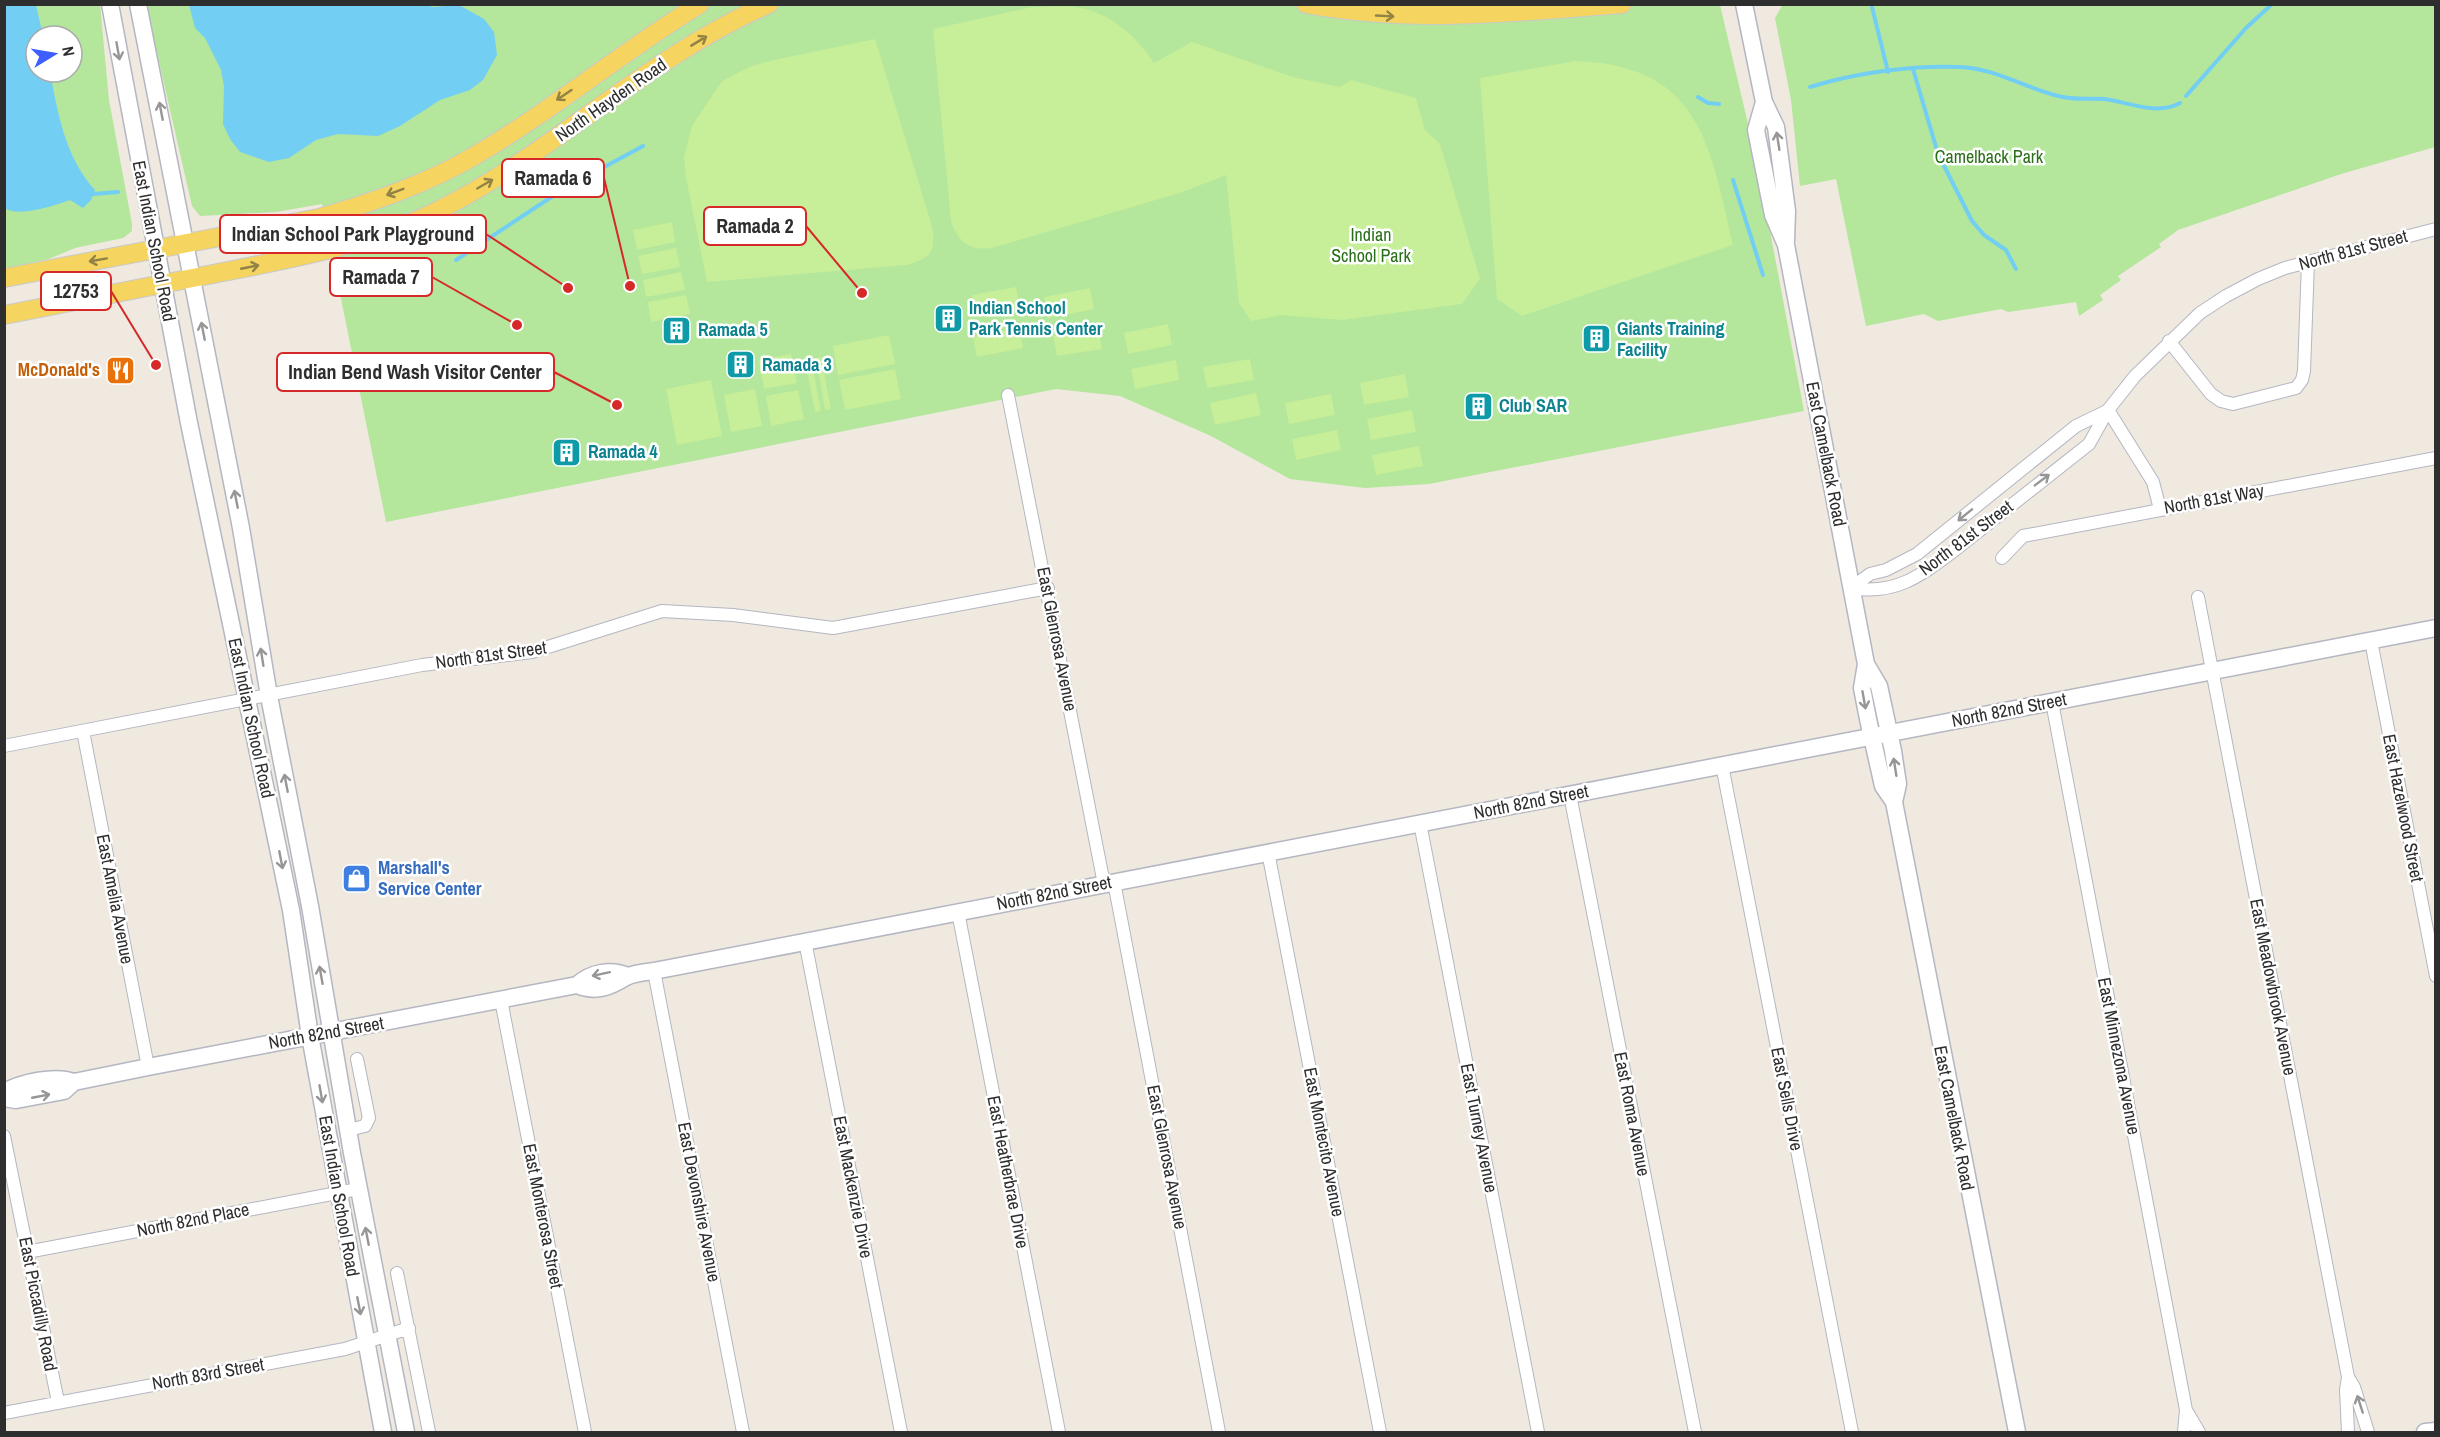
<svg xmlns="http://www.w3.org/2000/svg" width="2440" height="1437" font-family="'Archivo Narrow',sans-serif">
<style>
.green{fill:#b4e69c;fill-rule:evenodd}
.pitch{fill:#c7ee98}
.water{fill:#72cef2}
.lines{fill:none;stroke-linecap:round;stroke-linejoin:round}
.stream{stroke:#72cef2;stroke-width:4}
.street-casing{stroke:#b4b6c1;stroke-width:14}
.secondary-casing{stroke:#b4b6c1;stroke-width:19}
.primary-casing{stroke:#c9c9c9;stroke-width:20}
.street{stroke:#fff;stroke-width:12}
.secondary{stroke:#fff;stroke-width:16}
.primary{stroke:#f5d55f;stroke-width:18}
.oneway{stroke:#928246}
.oneway2{stroke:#969696}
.labels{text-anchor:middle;stroke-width:5;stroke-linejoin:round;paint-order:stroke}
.street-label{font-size:18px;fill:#2e2e2e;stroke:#fff}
.park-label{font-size:18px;fill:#296f19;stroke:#fff}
.culture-label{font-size:18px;font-weight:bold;fill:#0d838f;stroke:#fff;text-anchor:start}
.food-label{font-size:18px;font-weight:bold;fill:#c56008;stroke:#fff;text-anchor:end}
.shop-label{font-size:18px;font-weight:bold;fill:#366cbe;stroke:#fff;text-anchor:start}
.leader{fill:none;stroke:#d62828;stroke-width:2}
.callout-dot{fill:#d62828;stroke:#fff;stroke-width:2}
.callout{fill:#fff;stroke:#d62828;stroke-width:2}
.callout-label{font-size:20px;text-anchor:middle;font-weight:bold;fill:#2e2e2e}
</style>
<rect width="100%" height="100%" fill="#efe9e0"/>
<path class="green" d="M1783 4 2435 5V147L2341 174 2178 230 2159 244 2161 247 2118 276 2121 280 2100 295 2103 300 2079 316 2076 302 2008 312 2001 309 1938 321 1924 314 1866 326 1836 179 1800 186 1791 100 1775 18Z
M4 5H100L109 100 132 224V231L123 238 75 248 49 259 5 269ZM36 36H72V72H36Z
M146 5H1720L1757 162 1804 411 1429 484 1365 488 1290 479 1211 436 1120 396 1056 389 386 522 322 204 276 212 200 216 192 206Z"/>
<path class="pitch" d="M1032 7C1046 7 1061 6 1075 7 1108 11 1137 36 1154 63L1192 42 1293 77 1340 87 1351 80 1416 98 1425 130 1440 144 1480 279 1462 304 1342 320 1282 315 1251 321 1239 303 1226 175 1183 192 992 248C970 251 959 243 951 222L933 29Z
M875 39 931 223C937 250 933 257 907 265L707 282 686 178 684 157 692 126 722 81 749 67 774 60Z
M1575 61C1700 65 1710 144 1733 245L1522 316 1497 299 1480 78Z
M672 222 675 242 637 250 633 230Z
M676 248 680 267 642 274 638 256Z
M681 272 685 290 646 297 643 280Z
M1016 287 1020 307 976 315 972 295Z
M1090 288 1094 309 1048 318 1044 297Z
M686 295 690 314 651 322 648 302Z
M1168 324 1172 345 1128 354 1124 333Z
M1019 328 1023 348 977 357 973 337Z
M1098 329 1102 349 1057 356 1053 336Z
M889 335 895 364 838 375 833 346Z
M791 354 797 383 764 389 759 360Z
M821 357 831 409 825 410 816 358Z
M811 359 821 411 815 412 805 360Z
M1250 359 1254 380 1207 388 1203 367Z
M1176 360 1179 380 1135 389 1131 369Z
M895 369 901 399 845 410 839 380Z
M1405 374 1409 397 1364 405 1360 383Z
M711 380 722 436 677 445 666 389Z
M755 389 762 426 731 432 724 395Z
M798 390 804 419 771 426 766 396Z
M1256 393 1261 415 1215 425 1210 403Z
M1331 394 1335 415 1289 424 1285 403Z
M1412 410 1416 432 1371 440 1367 419Z
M1337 430 1341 450 1296 460 1292 439Z
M1419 446 1423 466 1376 475 1372 455Z"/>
<path class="water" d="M4 5H36L43 36H36V72H50C58 114 65 157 95 190L91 200 83 208 70 200C56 205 18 218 5 208Z
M426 5 433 7 459 5 484 19 494 32 497 55 483 80 470 90 440 100 400 126 378 136 338 134 316 140 289 158 269 162 240 152 230 139 223 124 224 86 221 70 205 38 195 28 189 5Z"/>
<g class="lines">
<path class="stream" d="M1872 7 1888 72
M1913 69 1936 147
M1810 87C1855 73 1911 65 1959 67 1996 68 2028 90 2063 97 2076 100 2091 98 2104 99 2129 102 2156 116 2180 103
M2186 96 2246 28 2272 4
M1698 97 1708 103 1719 104
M1940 158 1972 221 1984 235 2006 250 2016 269
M1733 180 1763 275
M93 194 118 192
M456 260 562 190 643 146"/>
<defs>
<path id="street" d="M2169 341 2211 394 2221 401 2233 404 2296 388 2302 380 2304 371 2308 262
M1008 395 1104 884
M2108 410 2153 482 2160 509
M2002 558 2023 536 2436 458
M1851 588C1894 595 1919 577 1951 553L2089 444 2108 410 2135 376 2200 313 2226 296 2258 279 2285 268 2436 229
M1851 588 1870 574 1886 570 1917 554 2076 426 2107 411
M2198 597 2348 1377 2354 1387 2368 1432
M2371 641 2436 976
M2052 702 2186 1410 2184 1432
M83 731 148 1067
M4 746 422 665 532 652 662 611 733 615 833 628 1048 588
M1722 765 1852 1432
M1570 795 1695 1432
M1420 823 1538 1432
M1268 852 1380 1432
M1114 882 1219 1432
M958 912 1059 1432
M805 941 901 1432
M654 971 743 1432
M501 1000 585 1432
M348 1130 365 1126 369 1118 357 1059
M4 1136 58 1402
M27 1252 358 1189
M397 1273 429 1432
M2186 1410 2199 1432
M4 1413 345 1349 409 1328
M2348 1432 2346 1390 2348 1377"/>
<path id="secondary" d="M110 4 189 423 291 910 310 1036 383 1432
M138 4 241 528 269 696 310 906 352 1153 406 1432
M1744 4 1764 102 1776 127 1787 211 1786 241
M1764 102 1756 130 1773 215 1786 245 1866 664 1879 686 1893 751 1898 784 1894 802
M1866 664 1862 688 1868 719 1883 786 1894 802 2017 1432
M577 985C596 993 610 987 626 977 634 973 646 972 654 971L2436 628
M4 1092C23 1082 55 1075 74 1082
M4 1098 16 1100 64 1091 74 1082 148 1067 577 985C592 972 610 969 628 976
M2425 1432 2436 1431"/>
<path id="primary" d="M1306 4C1413 24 1515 12 1622 4
M4 278 319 218C373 202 427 184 476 155 553 110 623 51 700 4
M4 315C74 301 144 288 213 274 290 259 364 246 435 212 553 154 648 56 769 4"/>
</defs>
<use href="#street" class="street-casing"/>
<use href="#secondary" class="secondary-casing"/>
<use href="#primary" class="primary-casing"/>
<use href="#street" class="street"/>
<use href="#secondary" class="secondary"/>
<use href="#primary" class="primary"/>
</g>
<defs><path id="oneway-shaft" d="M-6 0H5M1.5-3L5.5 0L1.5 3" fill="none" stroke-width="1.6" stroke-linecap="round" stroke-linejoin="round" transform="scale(1.5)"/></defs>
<g class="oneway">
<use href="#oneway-shaft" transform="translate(1385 16) rotate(3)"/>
<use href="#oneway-shaft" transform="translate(699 41) rotate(-31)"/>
<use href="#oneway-shaft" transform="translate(564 95) rotate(146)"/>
<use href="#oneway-shaft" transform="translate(485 184) rotate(-30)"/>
<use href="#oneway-shaft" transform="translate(395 192) rotate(159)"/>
<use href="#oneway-shaft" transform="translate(98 260) rotate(170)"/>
<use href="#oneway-shaft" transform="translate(250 267) rotate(-11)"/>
</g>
<g class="oneway2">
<use href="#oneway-shaft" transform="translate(118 51) rotate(80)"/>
<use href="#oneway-shaft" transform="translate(161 111) rotate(-101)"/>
<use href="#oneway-shaft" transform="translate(1778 141) rotate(-99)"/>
<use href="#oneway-shaft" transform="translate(203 331) rotate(-101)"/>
<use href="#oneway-shaft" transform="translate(2042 480) rotate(-37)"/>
<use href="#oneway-shaft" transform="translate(236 499) rotate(-101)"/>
<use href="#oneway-shaft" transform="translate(1965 515) rotate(141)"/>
<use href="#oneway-shaft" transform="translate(262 657) rotate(-99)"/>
<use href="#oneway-shaft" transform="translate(1864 700) rotate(80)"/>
<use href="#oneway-shaft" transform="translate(1895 767) rotate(-99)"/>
<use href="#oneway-shaft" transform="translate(286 783) rotate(-101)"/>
<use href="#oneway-shaft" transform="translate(281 860) rotate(79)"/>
<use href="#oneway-shaft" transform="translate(601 974) rotate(168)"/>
<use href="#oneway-shaft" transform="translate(321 975) rotate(-100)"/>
<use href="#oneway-shaft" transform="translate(321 1094) rotate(80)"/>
<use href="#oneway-shaft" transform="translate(41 1096) rotate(-11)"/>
<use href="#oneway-shaft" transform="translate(367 1236) rotate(-101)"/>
<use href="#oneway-shaft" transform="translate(359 1306) rotate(79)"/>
<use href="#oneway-shaft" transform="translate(2360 1404) rotate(-108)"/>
</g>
<defs>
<symbol id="building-square" viewBox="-11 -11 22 22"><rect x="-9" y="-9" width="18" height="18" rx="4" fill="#0f9aa8" stroke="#fff"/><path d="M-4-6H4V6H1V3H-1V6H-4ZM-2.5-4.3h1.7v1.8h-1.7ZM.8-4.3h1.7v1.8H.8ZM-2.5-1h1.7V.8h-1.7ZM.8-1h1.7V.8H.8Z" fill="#fff"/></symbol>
<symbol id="restaurant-square" viewBox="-11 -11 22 22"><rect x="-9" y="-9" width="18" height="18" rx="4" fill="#e8710a" stroke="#fff"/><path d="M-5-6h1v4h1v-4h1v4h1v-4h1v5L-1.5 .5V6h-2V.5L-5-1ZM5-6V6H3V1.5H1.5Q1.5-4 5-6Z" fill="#fff"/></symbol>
<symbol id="shop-square" viewBox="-11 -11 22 22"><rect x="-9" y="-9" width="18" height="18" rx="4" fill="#3f7fe0" stroke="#fff"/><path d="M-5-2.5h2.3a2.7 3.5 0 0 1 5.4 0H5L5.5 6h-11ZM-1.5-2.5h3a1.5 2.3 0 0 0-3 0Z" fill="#fff"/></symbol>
</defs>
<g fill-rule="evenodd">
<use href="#building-square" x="932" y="302" width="33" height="33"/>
<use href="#building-square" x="660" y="314" width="33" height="33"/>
<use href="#building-square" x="1580" y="322" width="33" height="33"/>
<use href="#building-square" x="724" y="348" width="33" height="33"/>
<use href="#restaurant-square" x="104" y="354" width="33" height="33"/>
<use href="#building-square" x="1462" y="390" width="33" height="33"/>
<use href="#building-square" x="550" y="436" width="33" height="33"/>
<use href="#shop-square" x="340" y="862" width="33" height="33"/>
</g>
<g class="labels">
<g class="street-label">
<text transform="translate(611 100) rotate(-35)" y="6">North Hayden Road</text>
<text transform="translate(154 241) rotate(79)" y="6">East Indian School Road</text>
<text transform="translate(2353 250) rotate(-15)" y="6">North 81st Street</text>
<text transform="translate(1826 454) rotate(79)" y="6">East Camelback Road</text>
<text transform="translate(2214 499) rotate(-10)" y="6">North 81st Way</text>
<text transform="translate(1966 538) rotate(-37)" y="6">North 81st Street</text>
<text transform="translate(1057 639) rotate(79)" y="6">East Glenrosa Avenue</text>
<text transform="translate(491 655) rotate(-8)" y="6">North 81st Street</text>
<text transform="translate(2009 710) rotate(-11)" y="6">North 82nd Street</text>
<text transform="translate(251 718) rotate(78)" y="6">East Indian School Road</text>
<text transform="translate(1531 802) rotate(-11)" y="6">North 82nd Street</text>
<text transform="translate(2403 808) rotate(79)" y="6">East Hazelwood Street</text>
<text transform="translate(1054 893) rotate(-11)" y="6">North 82nd Street</text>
<text transform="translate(115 899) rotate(79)" y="6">East Amelia Avenue</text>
<text transform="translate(2273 987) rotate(79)" y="6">East Meadowbrook Avenue</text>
<text transform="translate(326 1033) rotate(-10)" y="6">North 82nd Street</text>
<text transform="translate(2119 1056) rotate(79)" y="6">East Minnezona Avenue</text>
<text transform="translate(1787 1099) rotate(79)" y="6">East Sells Drive</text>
<text transform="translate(1632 1114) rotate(79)" y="6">East Roma Avenue</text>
<text transform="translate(1954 1118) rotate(79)" y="6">East Camelback Road</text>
<text transform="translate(1479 1128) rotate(79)" y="6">East Turney Avenue</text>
<text transform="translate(1324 1142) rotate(79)" y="6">East Montecito Avenue</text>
<text transform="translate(1167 1157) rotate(79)" y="6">East Glenrosa Avenue</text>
<text transform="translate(1008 1172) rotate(79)" y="6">East Heatherbrae Drive</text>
<text transform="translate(853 1187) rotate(79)" y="6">East Mackenzie Drive</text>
<text transform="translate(339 1196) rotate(80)" y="6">East Indian School Road</text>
<text transform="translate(699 1202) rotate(79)" y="6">East Devonshire Avenue</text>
<text transform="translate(543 1216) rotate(79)" y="6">East Monterosa Street</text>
<text transform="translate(193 1220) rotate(-11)" y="6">North 82nd Place</text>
<text transform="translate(38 1304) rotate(79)" y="6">East Piccadilly Road</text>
<text transform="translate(208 1374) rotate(-10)" y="6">North 83rd Street</text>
</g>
<g class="park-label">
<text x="1989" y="163">Camelback Park</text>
<text x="1371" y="241">Indian<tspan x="1371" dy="21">School Park</tspan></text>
</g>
<g class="culture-label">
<text x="969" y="314">Indian School<tspan x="969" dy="21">Park Tennis Center</tspan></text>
<text x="1617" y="335">Giants Training<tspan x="1617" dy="21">Facility</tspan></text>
<text x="698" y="336">Ramada 5</text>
<text x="762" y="371">Ramada 3</text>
<text x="1499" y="412">Club SAR</text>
<text x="588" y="458">Ramada 4</text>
</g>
<g class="food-label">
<text x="100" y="376">McDonald's</text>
</g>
<g class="shop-label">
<text x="378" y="874">Marshall's<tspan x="378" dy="21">Service Center</tspan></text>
</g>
</g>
<path class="leader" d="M630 286L604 178M862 293L806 226M568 288L486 234M517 325L432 277M156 365L111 291M617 405L554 372"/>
<g class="callout-dot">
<circle cx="630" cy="286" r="6"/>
<circle cx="862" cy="293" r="6"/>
<circle cx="568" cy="288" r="6"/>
<circle cx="517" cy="325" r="6"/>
<circle cx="156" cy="365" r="6"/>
<circle cx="617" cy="405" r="6"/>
</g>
<g class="callout">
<rect x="502" y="159" width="102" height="38" rx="6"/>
<rect x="704" y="207" width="102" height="38" rx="6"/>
<rect x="220" y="215" width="266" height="38" rx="6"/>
<rect x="330" y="258" width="102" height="38" rx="6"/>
<rect x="41" y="272" width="70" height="38" rx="6"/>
<rect x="277" y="353" width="277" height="38" rx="6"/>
</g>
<g class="callout-label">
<text x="553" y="185">Ramada 6</text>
<text x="755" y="233">Ramada 2</text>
<text x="353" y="241">Indian School Park Playground</text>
<text x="381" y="284">Ramada 7</text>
<text x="76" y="298">12753</text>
<text x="415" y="379">Indian Bend Wash Visitor Center</text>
</g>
<rect width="2440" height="1437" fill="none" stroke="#2e2e2e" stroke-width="12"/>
<g transform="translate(54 54) rotate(79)"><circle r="28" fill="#ffffff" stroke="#ababab" stroke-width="1.5"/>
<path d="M0-4.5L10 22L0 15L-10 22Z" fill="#3e5eff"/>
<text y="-9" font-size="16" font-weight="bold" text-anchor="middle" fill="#2e2e2e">N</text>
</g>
</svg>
